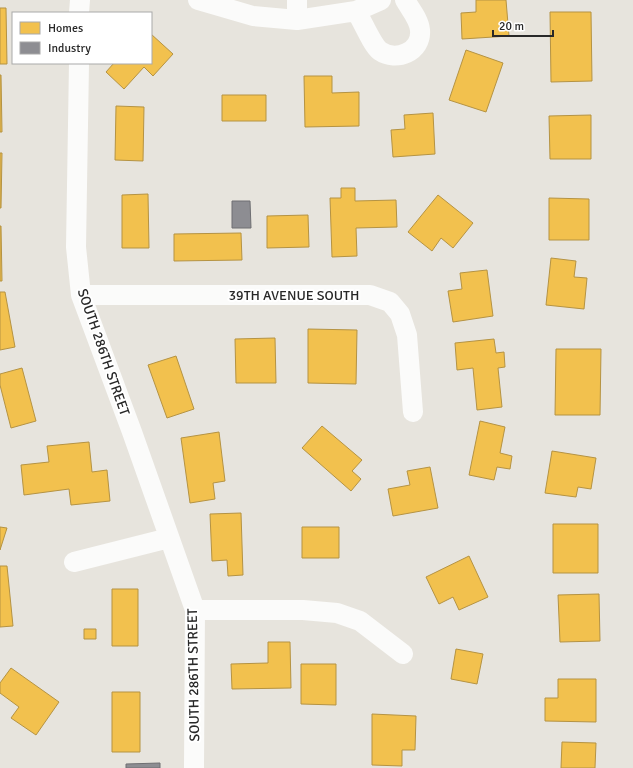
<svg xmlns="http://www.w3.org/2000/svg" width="633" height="768" font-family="Signika,sans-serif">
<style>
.homes{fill:#f2c14e;stroke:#b59343}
.industry{fill:#8d8d92;stroke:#6f6f72}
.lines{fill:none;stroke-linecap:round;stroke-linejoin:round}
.minor{stroke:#fbfbfa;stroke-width:20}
.labels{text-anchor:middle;stroke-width:4;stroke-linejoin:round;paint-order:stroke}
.street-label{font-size:14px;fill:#282828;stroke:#fff}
</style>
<rect width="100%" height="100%" fill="#e7e4dd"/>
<path class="homes" d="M476 0H506L509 36 462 39 461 13 476 12Z
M0 8H6L7 64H0Z
M550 12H591L592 81 551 82Z
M151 34 173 54 153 76 144 67 124 89 106 72 114 63H151Z
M466 50 503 63 486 112 449 100Z
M0 75H1L2 132H0Z
M304 76H332V93L359 92V126L305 127Z
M222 95H266V121H222Z
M116 106 144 107 143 161 115 160Z
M433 113 435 154 393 157 391 130 405 129 404 115Z
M591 115V159H550L549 116Z
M0 153H2L1 208H0Z
M341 188H355V201L396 200 397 227 356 228 357 256 332 257 330 198H341Z
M148 194 149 248H122V195Z
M438 195 473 223 453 248 441 238 432 251 408 232Z
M549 198 589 199V240H549Z
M308 215 309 247 267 248V216Z
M0 226H1L2 281H0Z
M241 233 242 260 174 261V234Z
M551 258 576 261 574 277 587 278 584 309 546 305Z
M487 270 493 316 453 322 448 291 462 289 460 273Z
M0 292H5L15 347 0 350Z
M308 329 357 330 356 384 308 383Z
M275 338 276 383H236L235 339Z
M494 339 496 353 504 352 505 367 498 368 502 407 477 410 473 368 457 370 455 343Z
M556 349H601L600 415H555Z
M176 356 194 409 167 418 148 365Z
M22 368 36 421 11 428 0 385V374Z
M480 421 505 427 500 453 512 456 510 469 497 467 494 480 469 475Z
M322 426 362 460 352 471 361 479 351 491 302 448Z
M219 432 225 481 213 483 215 499 190 503 181 438Z
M89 442 92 472 107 470 110 501 71 505 69 489 24 495 21 465 49 462 47 446Z
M552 451 596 458 591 489 578 487 576 497 545 493Z
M430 467 438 508 393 516 388 489 410 485 407 471Z
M241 513 243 575 228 576 227 560 212 561 210 514Z
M553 524H598V573H553Z
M0 527 7 528 0 550Z
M302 527H339V558H302Z
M469 556 488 597 459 610 453 597 439 604 426 577Z
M0 566H7L13 626 0 627Z
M112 589H138V646H112Z
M599 594 600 641 560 642 558 595Z
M84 629H96V639H84Z
M268 642H290L291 688 232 689 231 664 268 663Z
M456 649 483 654 477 684 451 679Z
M301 664H336V705L301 704Z
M11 668 59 702 36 735 11 718 19 707 0 693V683Z
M558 679H596V722L545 721V698H558Z
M112 692H140V752H112Z
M372 714 416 716 415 750H402V766L372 765Z
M562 742 596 743 595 768H561Z"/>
<path class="industry" d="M232 201H250L251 228H232Z
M160 763V768H126V764Z"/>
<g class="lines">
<path class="minor" d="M198 0 253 16 297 20 356 11 381 0
M297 0V20
M356 11C362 20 372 45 380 51 396 62 422 52 420 30 419 19 410 9 405 0
M79 13 80 0
M79 63 76 247 81 295 132 432 195 610 194 768
M81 295H370L390 302 400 314 407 335 413 412
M74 562 169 538
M195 610H303L337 613 360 621 403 654"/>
</g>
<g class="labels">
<g class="street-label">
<text x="294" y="300">39TH AVENUE SOUTH</text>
<text transform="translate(104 352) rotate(71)" y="5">SOUTH 286TH STREET</text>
<text transform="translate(193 675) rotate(-91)" y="5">SOUTH 286TH STREET</text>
</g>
</g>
<rect x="12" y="12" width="140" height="52" fill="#ffffff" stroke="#a9a9a9"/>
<rect x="20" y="22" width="20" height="12" fill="#f2c14e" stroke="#a9a9a9"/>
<text x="48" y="32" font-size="12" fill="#282828">Homes</text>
<rect x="20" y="42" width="20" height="12" fill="#8d8d92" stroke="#a9a9a9"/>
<text x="48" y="52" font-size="12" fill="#282828">Industry</text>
<path d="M493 30v6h60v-6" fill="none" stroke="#282828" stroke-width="2"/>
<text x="499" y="30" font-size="12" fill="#282828" stroke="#ffffff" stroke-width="3" paint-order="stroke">20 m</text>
</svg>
